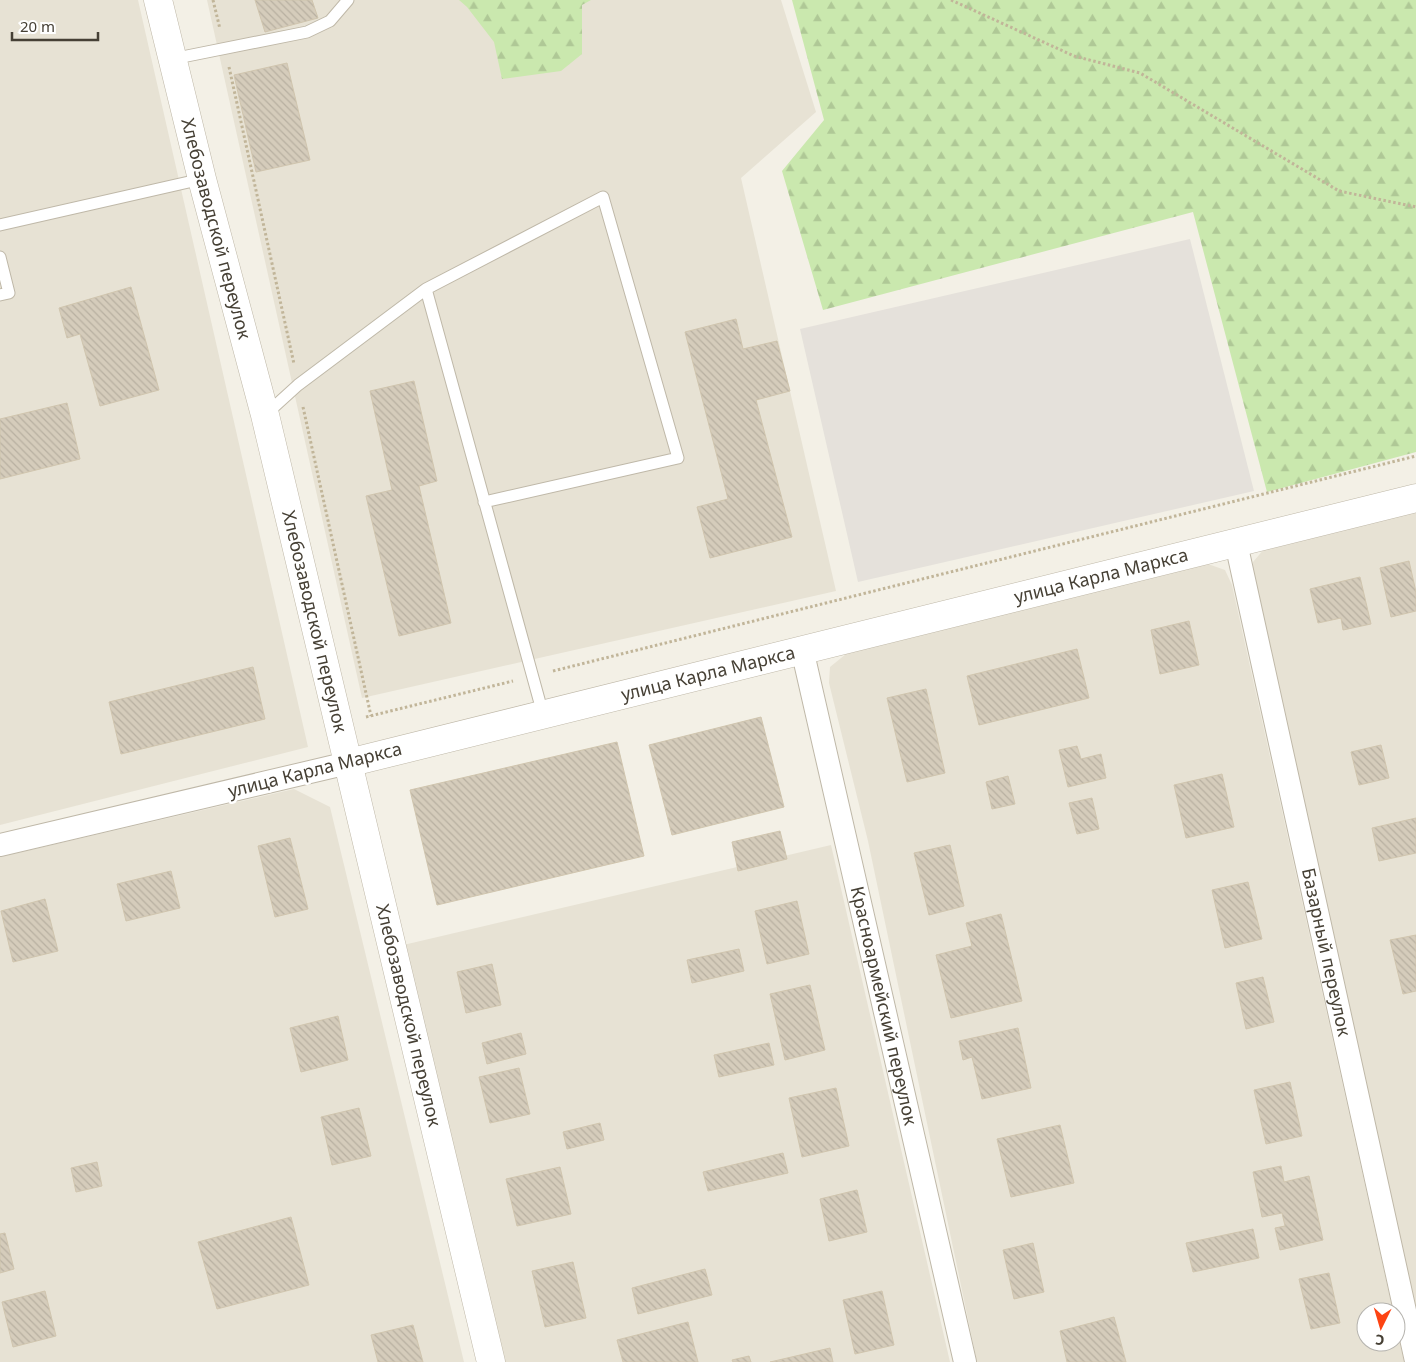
<svg xmlns="http://www.w3.org/2000/svg" width="1416" height="1362" font-family="'Noto Sans',sans-serif">
<style>
.residential{fill:#e7e2d4}
.industrial{fill:#e5e1db}
.forest{fill:url(#forest-firs)}
.building{fill:url(#building-back-hatch);stroke:#d0c5ae}
.lines{fill:none;stroke-linecap:round;stroke-linejoin:round}
.service-casing{stroke:#bfb8a8;stroke-width:13}
.minor-casing{stroke:#bfb8a8;stroke-width:24}
.tertiary-casing{stroke:#bfb8a8;stroke-width:29}
.path{stroke:#c1b599;stroke-width:3;stroke-dasharray:2.5 2.5;stroke-linecap:butt}
.service{stroke:#fff;stroke-width:11}
.minor{stroke:#fff;stroke-width:22}
.tertiary{stroke:#fff;stroke-width:28}
.labels{text-anchor:middle;stroke-width:5;stroke-linejoin:round;paint-order:stroke}
.street-label{font-size:18px;fill:#464035;stroke:#fff}
</style>
<defs>
<pattern id="forest-firs" width="22" height="20" patternUnits="userSpaceOnUse" patternTransform="scale(1.25)"><rect width="22" height="20" fill="#cae8ae"/><path d="M5 1l3.5 6h-7zM16 11l3.5 6h-7z" fill="#afc896"/></pattern>
<pattern id="building-back-hatch" width="6" height="6" patternUnits="userSpaceOnUse" patternTransform="scale(1.25)"><rect width="6" height="6" fill="#d5ccbb"/><path d="M-1 5l2 2M0 0l6 6M5-1l2 2" fill="none" stroke="#b8b0a1"/></pattern>
</defs>
<rect width="100%" height="100%" fill="#f3f0e6"/>
<path class="residential" d="M0 0H138L308 747 0 825Z
M207 0H781L816 112 741 178 836 591 362 698Z
M1416 509V1322L1253 579V562L1265 548Z
M1208 564 1225 570 1232 585 1393 1312H1366V1342H1396V1325L1404 1362H977L868 841 829 683 830 667 846 654Z
M294 789 330 807 464 1362H0V857Z
M831 845 950 1362H500L399 946Z"/>
<path class="industrial" d="M1190 239 1254 491 858 582 800 329Z"/>
<path class="forest" d="M459 0H591L582 5V54L561 71 502 79 494 42 467 7Z
M792 0H1416V452L1267 492 1193 212 823 310 782 171 824 120Z"/>
<path class="building" d="M255 0H312L318 18 265 32Z
M287 63 310 160 256 172 234 75Z
M131 287 159 390 100 406 80 334 67 338 59 308Z
M736 319 743 349 777 341 790 391 756 400 792 537 710 558 697 507 728 499 685 332Z
M414 381 437 481 419 486 451 623 399 636 366 496 392 490 370 391Z
M67 403 80 459 0 479V419Z
M1409 561 1416 592V611L1391 617 1380 568Z
M1360 577 1371 624 1343 630 1341 618 1318 623 1310 589Z
M1189 621 1199 665 1160 674 1151 630Z
M1077 649 1089 698 979 725 967 676Z
M253 667 265 719 121 754 109 702Z
M926 689 945 773 907 782 887 698Z
M761 717 784 807 672 835 649 745Z
M617 742 644 856 437 905 410 790Z
M1381 745 1389 778 1359 785 1351 752Z
M1077 746 1081 759 1101 754 1106 778 1068 787 1059 750Z
M1222 774 1234 827 1186 838 1174 785Z
M1008 776 1015 804 992 809 986 782Z
M1092 798 1099 829 1077 834 1069 803Z
M1416 818V853L1379 861 1372 828Z
M780 831 787 859 738 871 732 842Z
M290 838 308 909 275 917 258 846Z
M950 845 964 906 929 915 914 853Z
M171 871 180 908 126 921 117 884Z
M1248 882 1262 939 1225 948 1212 890Z
M45 899 58 951 13 962 1 911Z
M797 901 809 954 767 964 755 911Z
M1001 914 1022 1001 951 1018 936 955 972 946 966 923Z
M1416 935V991L1403 994 1390 940Z
M739 949 744 971 692 983 687 960Z
M492 964 501 1005 466 1013 457 972Z
M1263 977 1274 1022 1246 1029 1236 983Z
M810 985 825 1050 785 1060 770 994Z
M338 1016 348 1060 301 1072 290 1028Z
M1018 1028 1031 1088 982 1099 972 1057 963 1060 959 1041Z
M521 1033 526 1054 487 1064 482 1043Z
M769 1043 774 1065 719 1077 714 1055Z
M519 1068 530 1114 490 1123 479 1077Z
M1290 1082 1302 1136 1266 1144 1254 1090Z
M836 1088 849 1146 802 1157 789 1098Z
M359 1108 371 1156 332 1165 321 1117Z
M600 1123 604 1140 567 1149 563 1132Z
M1060 1125 1074 1183 1011 1197 997 1139Z
M783 1153 788 1173 708 1191 703 1172Z
M97 1162 102 1186 76 1192 71 1168Z
M1281 1166 1284 1182 1309 1176 1323 1240 1280 1250 1275 1228 1285 1226 1282 1213 1262 1217 1253 1172Z
M560 1167 571 1214 517 1226 506 1179Z
M857 1190 867 1232 829 1241 820 1199Z
M291 1217 309 1285 217 1309 198 1242Z
M1253 1229 1259 1258 1193 1272 1186 1243Z
M5 1233 14 1269 0 1273V1234Z
M1033 1243 1044 1292 1014 1299 1003 1250Z
M573 1262 586 1318 545 1327 532 1271Z
M705 1269 712 1295 638 1314 632 1288Z
M1329 1273 1340 1323 1311 1329 1299 1279Z
M45 1291 56 1336 13 1347 2 1302Z
M882 1291 894 1345 855 1354 843 1300Z
M1114 1317 1126 1362H1067L1060 1331Z
M688 1322 698 1362H623L617 1340Z
M413 1325 423 1362H378L371 1335Z
M830 1348 833 1362H770Z
M749 1356 751 1362H733L732 1360Z"/>
<g class="lines">
<defs>
<path id="service" d="M172 59 307 32 330 21 348 0
M0 225 202 179
M0 257 9 293 0 295
M426 289 603 197 678 458 484 502
M265 415 298 385 426 289 543 714"/>
<g id="minor">
<path id="s1" d="M1236 543 1416 1361"/>
<path id="s2" d="M802 649 965 1362"/>
<path d="M0 845 348 763"/>
</g>
<g id="tertiary">
<path id="s3" d="M158 0 202 179 265 415 491 1362"/>
<path id="s4" d="M348 763 1416 498"/>
</g>
</defs>
<use href="#service" class="service-casing"/>
<use href="#minor" class="minor-casing"/>
<use href="#tertiary" class="tertiary-casing"/>
<path class="path" d="M213 0 220 29
M951 0 1074 56 1140 73 1339 191 1416 207
M229 67 294 364
M303 407 371 716
M553 671 1416 456
M366 717 513 681"/>
<use href="#service" class="service"/>
<use href="#minor" class="minor"/>
<use href="#tertiary" class="tertiary"/>
</g>
<g class="labels">
<g class="street-label">
<text dy="6" stroke="none"><textPath href="#s3" startOffset="236">Хлебозаводской переулок</textPath></text>
<text dy="6" stroke="none"><textPath href="#s4" startOffset="776">улица Карла Маркса</textPath></text>
<text dy="6" stroke="none"><textPath href="#s3" startOffset="641">Хлебозаводской переулок</textPath></text>
<text dy="6" stroke="none"><textPath href="#s4" startOffset="371">улица Карла Маркса</textPath></text>
<text transform="translate(315 770) rotate(-14)" y="6">улица Карла Маркса</text>
<text dy="6" stroke="none"><textPath href="#s1" startOffset="419">Базарный переулок</textPath></text>
<text dy="6" stroke="none"><textPath href="#s2" startOffset="366">Красноармейский переулок</textPath></text>
<text dy="6" stroke="none"><textPath href="#s3" startOffset="1046">Хлебозаводской переулок</textPath></text>
</g>
</g>
<g transform="translate(1381 1327) rotate(185)"><circle r="24" fill="#ffffff" stroke="#b5b3ae"/>
<path d="M0-4L9 19L0 12L-9 19Z" fill="#fd4413"/>
<text y="-8" font-size="14" font-weight="bold" text-anchor="middle" fill="#464035">С</text>
</g>
<path d="M12 32v8h86v-8" fill="none" stroke="#464035" stroke-width="2.5"/>
<text x="20" y="32" font-size="15" fill="#464035" stroke="#ffffff" stroke-width="4" paint-order="stroke">20 m</text>
</svg>
